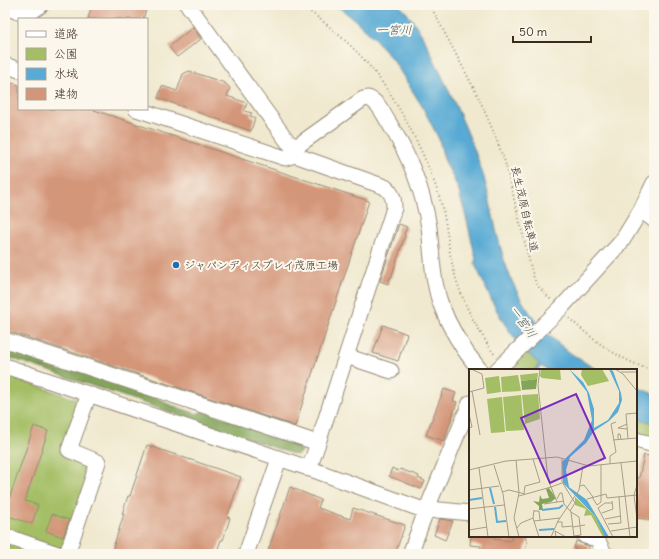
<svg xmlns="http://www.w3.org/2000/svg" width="659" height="559" font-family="Delius,'Klee One',sans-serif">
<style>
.green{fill:#a3be64;stroke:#6f7441}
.forest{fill:#82a55a;stroke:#5e683c}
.water{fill:#59aad4;stroke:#4a6a79}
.building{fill:#d49679}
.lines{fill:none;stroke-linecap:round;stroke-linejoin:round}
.minor-casing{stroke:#968a76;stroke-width:17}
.path{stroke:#968a76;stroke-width:2;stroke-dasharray:1 3;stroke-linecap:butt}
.minor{stroke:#fff;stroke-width:15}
.poi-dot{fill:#1f6fb2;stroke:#fbf7ec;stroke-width:1.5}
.labels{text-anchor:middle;stroke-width:4;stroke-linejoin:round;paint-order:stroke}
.street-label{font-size:11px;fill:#3b2a1e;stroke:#fbf7ec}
.poi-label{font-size:11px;fill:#3b2a1e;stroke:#fbf7ec;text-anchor:start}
.water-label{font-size:12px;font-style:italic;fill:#46575e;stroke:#fbf7ec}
.inset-river{fill:none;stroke:#59aad4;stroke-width:2}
.inset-road{fill:none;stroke:#a89d88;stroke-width:1}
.view{fill:#7b2cbf;fill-opacity:0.15;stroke:#7b2cbf;stroke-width:2}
.inset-edge{fill:none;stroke:#3b2a1e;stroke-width:2}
</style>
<rect width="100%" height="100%" fill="#fbf7ec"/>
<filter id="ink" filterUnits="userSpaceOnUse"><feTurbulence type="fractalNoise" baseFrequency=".025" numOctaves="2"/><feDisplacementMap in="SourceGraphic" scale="8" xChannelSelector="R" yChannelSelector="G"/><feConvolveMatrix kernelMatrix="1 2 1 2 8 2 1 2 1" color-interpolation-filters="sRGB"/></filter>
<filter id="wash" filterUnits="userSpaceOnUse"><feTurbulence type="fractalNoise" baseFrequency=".012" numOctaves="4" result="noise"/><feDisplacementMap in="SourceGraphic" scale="16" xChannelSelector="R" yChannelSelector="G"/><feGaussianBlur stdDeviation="0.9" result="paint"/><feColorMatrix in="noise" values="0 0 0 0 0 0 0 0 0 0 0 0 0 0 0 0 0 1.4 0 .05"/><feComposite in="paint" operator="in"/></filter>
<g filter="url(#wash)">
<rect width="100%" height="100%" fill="#f0e9cf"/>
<path class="green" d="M527 353 540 364 535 370H515L511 367Z
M5 375 82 401 63 456 91 467 64 550 5 531Z
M636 418 654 423V441L636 436Z
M5 543 40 554H5Z"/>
<path class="forest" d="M14 348 157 395 156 398 166 402 165 403 197 414 202 411 300 442 302 447 300 453 296 455 5 356V350L8 351Z"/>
<path class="water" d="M336 5H399C418 22 429 49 440 72 456 106 473 141 484 178 491 201 494 226 501 249 516 306 547 343 598 370H547L541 366 538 370H535L539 364C508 336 497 313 480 275 478 269 473 265 476 259L467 221 458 188 444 159 439 139 422 106 395 63 376 40 355 20Z
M636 387 654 394V423L636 418Z"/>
<g id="blocks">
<path class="building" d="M92 5H132L146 10 143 19H88Z
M193 27 201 39 177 57 169 47Z
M189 71 225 83 230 88 227 96 247 103 244 111 252 113 250 116 255 118 251 131 158 98 162 86 177 91 183 74Z
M5 81 19 85V109H91L369 201 295 426 5 330Z
M399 224 407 227 404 234 405 235 391 278 390 277 388 284 380 281Z
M383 325 407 334 398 361 373 353Z
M444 389 456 393 453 401 457 402 444 441 426 435Z
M34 426 48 431 25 501 38 505 32 524 5 515V511Z
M147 445 241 477 227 517 230 518 223 540H221L216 554H111L124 514H122L128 496H130Z
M644 455 654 457 653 520 636 518V483L637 477 639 478Z
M392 468 398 471 400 469 419 476 418 478 425 481 421 489 389 476Z
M290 487 321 500 318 508 350 519 353 508 405 525 395 554H267Z
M52 514 69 520 63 537 46 531Z
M440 519 453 521 445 540 434 535Z
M471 536H495L494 539 511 541 512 536H526L525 539H528L524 554H480L481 546 470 545Z
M576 541 589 546 588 553 574 549Z"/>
</g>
</g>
<g filter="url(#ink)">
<use href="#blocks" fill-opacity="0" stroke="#968a76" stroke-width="1"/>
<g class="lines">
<defs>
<path id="minor" d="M188 5 288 142C292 145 295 146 300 144L363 99 368 98C379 102 383 114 389 123 409 155 423 190 429 227 432 253 432 278 440 302 449 327 463 350 480 370
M5 7 27 15 41 5
M5 65 19 70
M136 109 285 158 295 155
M641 210 654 220
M5 340 318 443 394 208C394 198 392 193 385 187L295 155 291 145
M346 356 391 371
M5 366 308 468 426 511 440 510 470 513
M497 370 560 309 622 241 641 210 654 183
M636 440 654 445
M309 469 318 443
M5 536 58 554
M585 536 597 539 604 553 606 554
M67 554 98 462 69 450 89 394
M246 554 279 459
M410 554 426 511 470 403"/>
</defs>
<use href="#minor" class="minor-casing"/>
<path class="path" d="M301 5C321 19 340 35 357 52 392 88 424 149 439 196 445 214 447 234 450 253 455 283 466 309 482 335 486 341 490 349 495 355
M430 5 478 96 494 133 505 162 532 272 536 284 552 301
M569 318C595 342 620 360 654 371"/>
<use href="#minor" class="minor"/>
</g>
</g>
<circle class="poi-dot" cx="176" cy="265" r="4"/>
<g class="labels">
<g class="street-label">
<text transform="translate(525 209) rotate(77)" y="4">長生茂原自転車道</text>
</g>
<g class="poi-label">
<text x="184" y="269">ジャパンディスプレイ茂原工場</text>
</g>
<g class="water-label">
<text x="394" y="34">一宮川</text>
<text transform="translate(523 322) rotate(55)" y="4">一宮川</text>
</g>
</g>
<g transform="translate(469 369)">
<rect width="168" height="168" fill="#f0e9cf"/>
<path d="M72 0H91L92 11 73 9 71 7ZM113 0H133L140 12 119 17 112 6ZM69 4 68 10 52 12 51 6ZM49 6 52 22 33 23 32 8ZM30 7 32 23 18 25 16 9ZM69 25 71 50 56 55 53 26ZM52 26 55 61 37 62 34 28ZM33 28 36 63 22 64 18 30ZM106 128 126 147 136 167 134 168 122 146 115 147 117 140 106 136Z" fill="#a3be64"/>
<path d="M69 4 67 20 53 21 52 12 68 10ZM80 119 87 129 82 133 73 135 74 141H70V137L64 132 70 133 71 126 73 130 80 129 77 120Z" fill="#82a55a"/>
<path d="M100 0 114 13 120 24 125 40V59L139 51 150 34V22L140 0 144 2 152 24 153 31 149 43 140 52 125 62 117 74 101 88 97 101 100 118 118 131 140 168H136L126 147 94 114 93 93 115 71 123 51 118 23Z" fill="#59aad4"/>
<path class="inset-river" d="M21 119 25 135M0 131 13 129M26 138 28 153 37 152M73 141 90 139 94 136M70 161 85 160"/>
<path class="inset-road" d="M71 0 69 16 79 110 82 118 93 114M146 0 154 5 168 22M152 3H168M3 22 11 66M0 23 15 19 13 5 2 0M0 45 3 58 0 59M158 55 149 59 158 60M149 70V65H151L152 70M159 70 157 45 168 44M144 71 168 69M93 90V113L106 134 101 142M47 91 50 124 45 149 50 168M152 94 161 168M141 95V87L147 83 142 55 147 53M25 96 34 125 40 168M10 99 19 168M0 101 37 92 76 89 88 88 120 97 168 92M168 116 165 126 168 150M111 117 115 116 124 128M0 121 30 117M33 123 40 121 56 125M55 124 56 117 71 113 64 90M50 127 82 118 88 133M123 128 128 136 132 133V96M88 130 91 124H93L95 135 102 143 105 168M118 130 137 125 138 129 168 126M143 134H136L129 139 144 168M75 135 95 132M0 140 35 136M65 141 64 149 70 168M65 142H70L71 151M102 143 110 148 112 166 105 167M133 144 144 140 143 132M136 150 152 147M65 152 91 149M88 153H93V158L104 157M139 155 152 154 150 128M104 158 116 156M48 159 52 154 64 149M0 161 18 158M142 162 168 158M82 168 89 152 110 121 114 97M87 168 86 162 97 168"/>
<path class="view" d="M107 25 136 89 81 114 52 49Z"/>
<rect width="168" height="168" class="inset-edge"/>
</g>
<rect width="659" height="559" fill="none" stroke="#fbf7ec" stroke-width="20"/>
<rect x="18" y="18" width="130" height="92" fill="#fbf7ec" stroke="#aea59a"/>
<rect x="26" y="31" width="20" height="6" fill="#ffffff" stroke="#aea59a"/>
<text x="54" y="38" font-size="12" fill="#3b2a1e">道路</text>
<rect x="26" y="48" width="20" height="12" fill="#a3be64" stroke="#aea59a"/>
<text x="54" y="58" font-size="12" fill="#3b2a1e">公園</text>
<rect x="26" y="68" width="20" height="12" fill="#59aad4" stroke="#aea59a"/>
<text x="54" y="78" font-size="12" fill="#3b2a1e">水域</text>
<rect x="26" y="88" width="20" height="12" fill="#d49679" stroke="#aea59a"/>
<text x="54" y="98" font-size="12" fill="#3b2a1e">建物</text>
<path d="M513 36v6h78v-6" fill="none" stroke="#3b2a1e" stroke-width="2"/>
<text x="519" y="36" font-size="12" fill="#3b2a1e" stroke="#fbf7ec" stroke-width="3" paint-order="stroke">50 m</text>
</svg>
